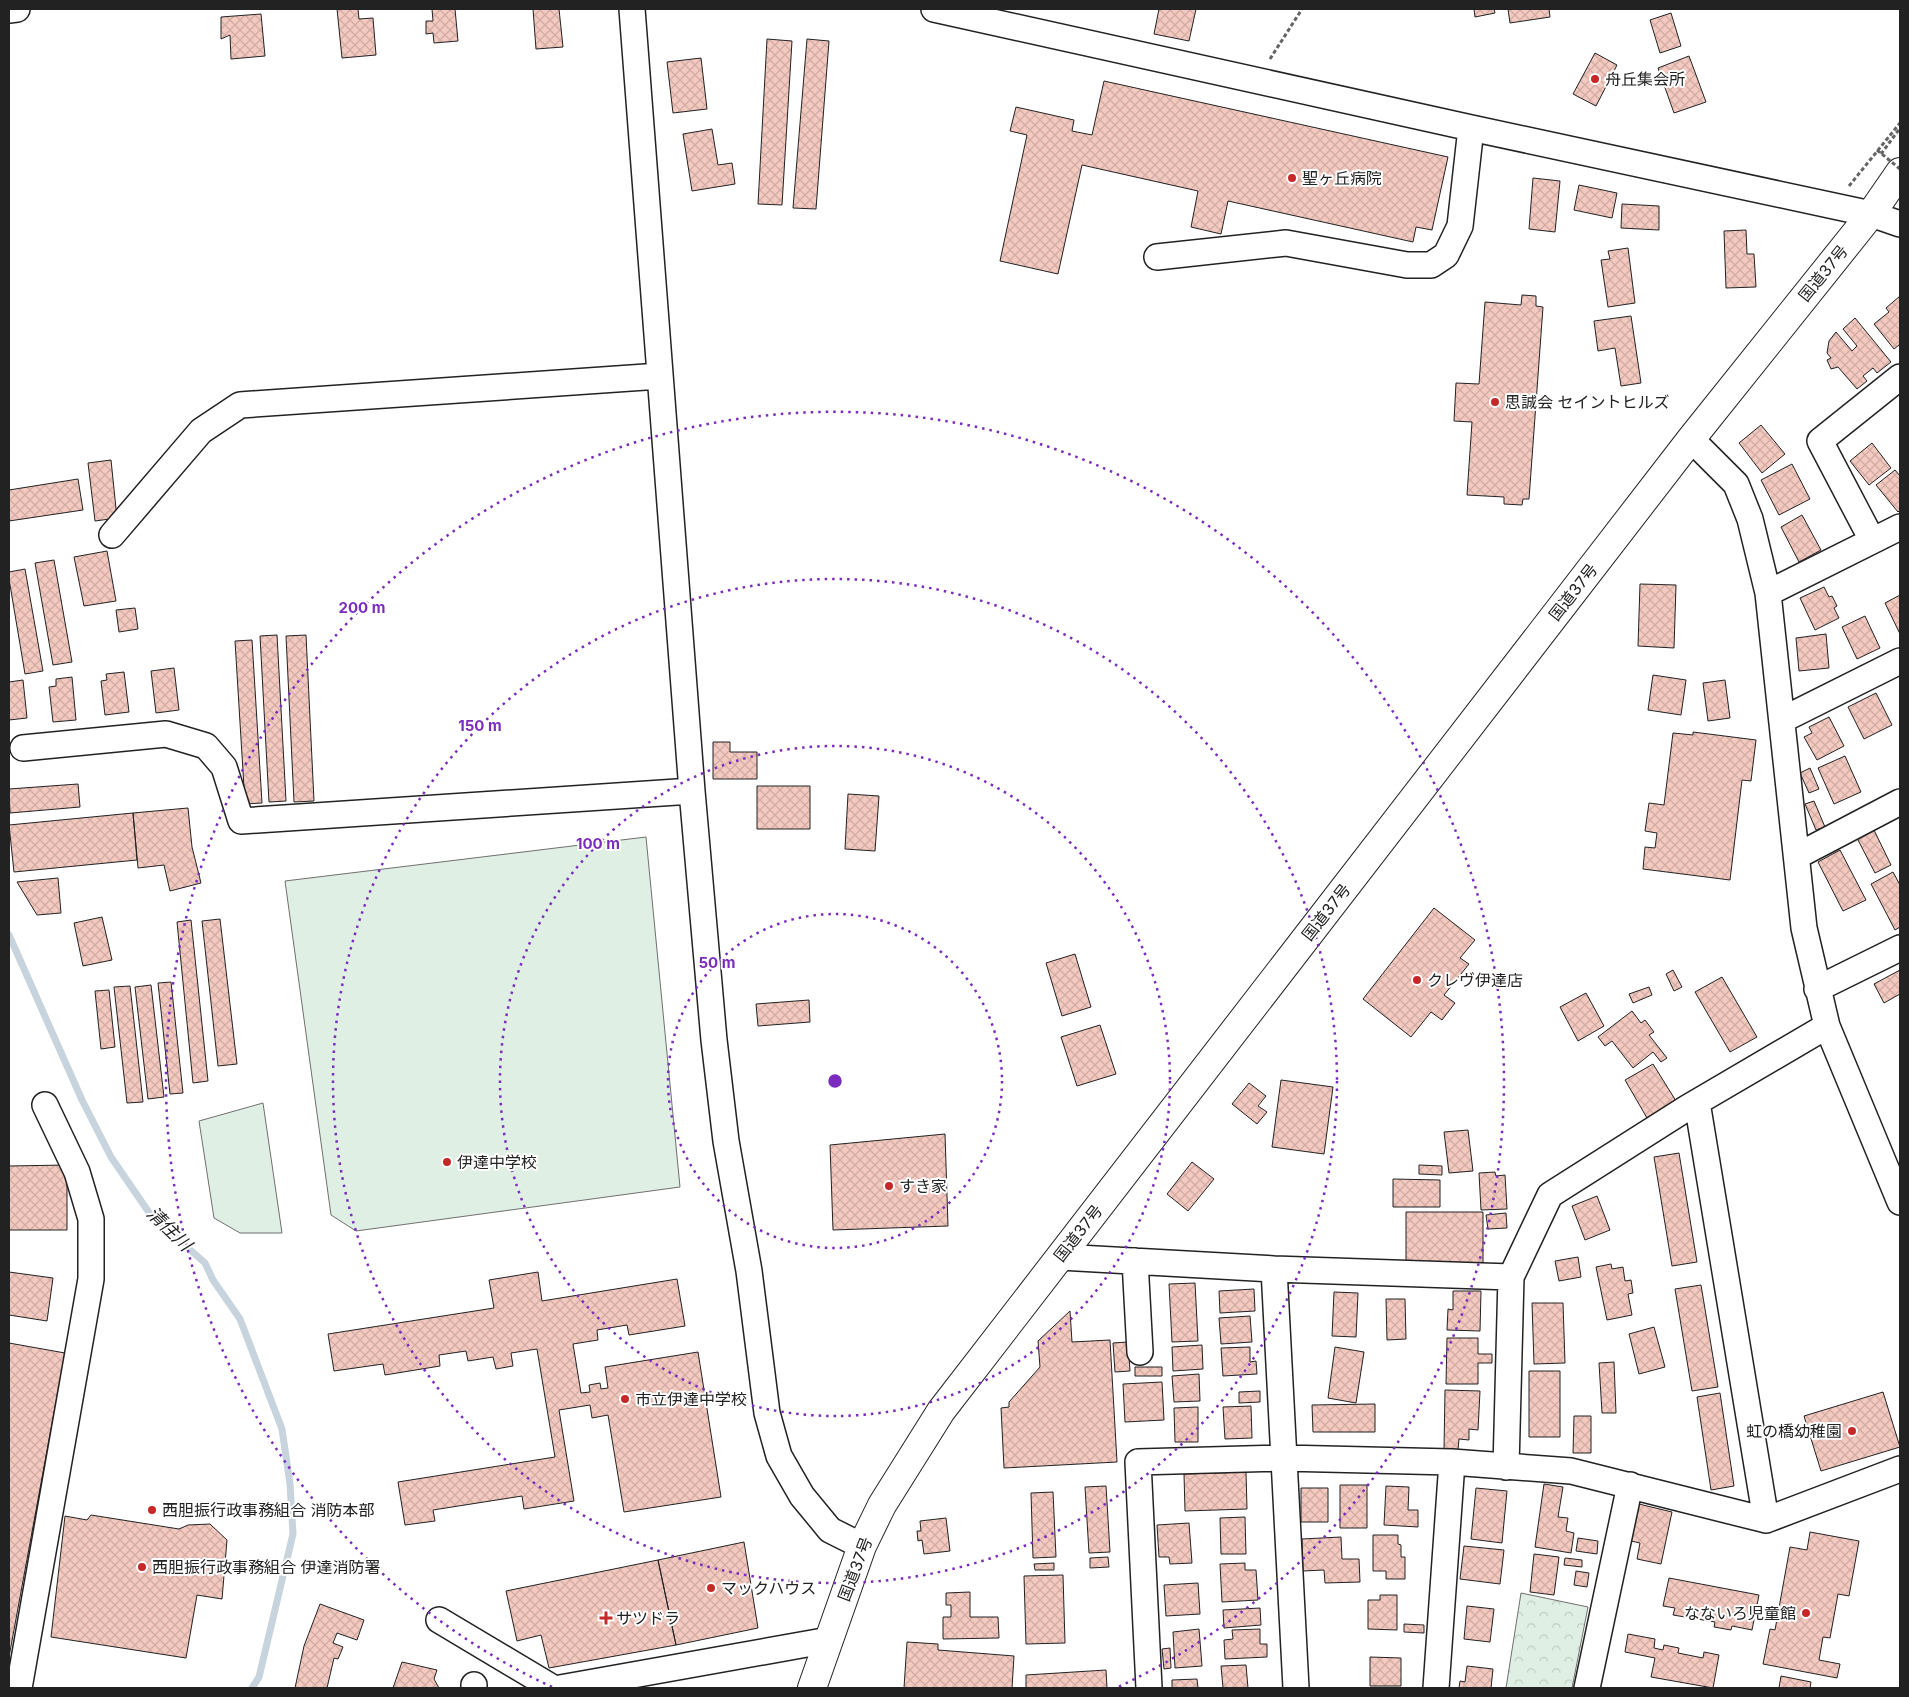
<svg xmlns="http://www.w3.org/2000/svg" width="1909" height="1697" font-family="Inter,'Noto Sans JP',sans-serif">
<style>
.park{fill:url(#park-crowns);stroke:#6f6f6f}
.pitch{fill:#e0efe3;stroke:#6f6f6f}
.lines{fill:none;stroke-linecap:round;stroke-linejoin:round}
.stream{stroke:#c7d3dd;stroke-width:7}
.building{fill:url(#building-cross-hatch);stroke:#222}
.minor-casing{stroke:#222;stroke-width:28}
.highway-casing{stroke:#222;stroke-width:30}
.path{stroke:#646464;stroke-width:3;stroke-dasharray:4 2.5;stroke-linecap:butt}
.minor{stroke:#fff;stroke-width:25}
.highway{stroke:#fff;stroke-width:28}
.path-bridge{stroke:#646464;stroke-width:3;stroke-dasharray:4 2.5;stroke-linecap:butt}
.ring{fill:none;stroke:#7b2cbf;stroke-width:2.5;stroke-dasharray:2.5 5}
.poi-dot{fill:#c62828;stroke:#fff;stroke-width:2}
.labels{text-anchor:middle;stroke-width:4;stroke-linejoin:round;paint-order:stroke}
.poi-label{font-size:16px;fill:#222;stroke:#fff;text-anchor:start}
.street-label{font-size:16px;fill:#222;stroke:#fff}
.water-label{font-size:18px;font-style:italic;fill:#222;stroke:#fff}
.centre{fill:#7b2cbf;stroke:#fff;stroke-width:2.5}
.ring-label{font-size:15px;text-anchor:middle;font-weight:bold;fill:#7b2cbf;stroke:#fff;stroke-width:4;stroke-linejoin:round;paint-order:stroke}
</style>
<defs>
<pattern id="park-crowns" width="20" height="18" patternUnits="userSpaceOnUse" patternTransform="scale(1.25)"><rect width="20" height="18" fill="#e0efe3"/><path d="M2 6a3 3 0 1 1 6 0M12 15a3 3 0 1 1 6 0" fill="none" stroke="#c0cdc2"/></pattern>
<pattern id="building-cross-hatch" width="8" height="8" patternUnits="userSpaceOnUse" patternTransform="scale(1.25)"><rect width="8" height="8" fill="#f3c9c0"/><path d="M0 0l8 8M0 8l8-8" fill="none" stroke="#d0aca5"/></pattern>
</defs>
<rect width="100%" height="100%" fill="#fff"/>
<path class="park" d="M1521 1593 1588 1607 1572 1688H1506Z"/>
<path class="pitch" d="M646 837 680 1187 356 1231 331 1215 285 881Z
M263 1103 282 1233H240L214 1218 199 1121Z"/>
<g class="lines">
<path class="stream" d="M9 935 82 1100 111 1157 150 1214 205 1263 213 1280 240 1319 282 1429 290 1484 293 1534 259 1677 252 1688"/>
</g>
<path class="building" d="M337 9H358L359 19 373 18 376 55 342 58Z
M432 9H455L458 41 434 43 433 33 426 34V21H433Z
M533 9H559L563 47 536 49Z
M1159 9H1196L1189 41 1154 34Z
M1474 9H1494L1495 13 1475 17Z
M1508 9H1549L1550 17 1510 23Z
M1671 13 1681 46 1660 53 1650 20Z
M261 14 265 56 231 59 230 35 221 39V17Z
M767 39 792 41 782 205 758 204Z
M807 39 829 41 816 209 793 208Z
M1595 53 1617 65 1596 106 1573 94Z
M1689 56 1706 102 1674 113 1658 68Z
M701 58 707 109 673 113 667 62Z
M1104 81 1448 157 1432 230 1416 227 1413 242 1228 201 1221 234 1191 227 1198 191 1082 165 1058 274 1000 261 1027 135 1010 131 1016 107 1074 120 1072 131 1092 135Z
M712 129 718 165 732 163 735 184 692 191 683 134Z
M1533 178 1560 181 1555 232 1529 229Z
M1579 185 1617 193 1612 218 1574 210Z
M1622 204 1659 206V230L1621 228Z
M1746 230 1747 254H1754L1756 287 1726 288 1724 231Z
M1628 248 1635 303 1608 307 1601 260 1610 259 1608 251Z
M1522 295 1536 296V306L1543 307 1529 499H1523L1522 505 1504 504V497L1467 495 1472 422 1454 421 1456 383 1479 384 1485 302 1521 305Z
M1900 296V347L1899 345 1894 349 1874 324 1889 312 1886 308Z
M1631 316 1641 383 1621 386 1615 348 1598 351 1594 321Z
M1855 318 1891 362 1877 373 1873 368 1863 376 1867 381 1857 389 1838 367 1831 369 1827 360 1831 358 1827 353 1829 341 1836 332 1852 351 1857 346 1843 329Z
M1761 425 1785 454 1762 473 1739 443Z
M1872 443 1891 468 1869 485 1850 461Z
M111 460 117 518 95 521 88 463Z
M1792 464 1810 499 1779 515 1761 480Z
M1895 470 1900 476V510L1898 512 1876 485Z
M78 479 83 510 9 521V490Z
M1802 515 1821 550 1799 562 1781 527Z
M107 551 116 601 84 606 74 557Z
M54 560 72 662 53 665 35 563Z
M25 569 43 671 25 674 9 579V572Z
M1640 584 1676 585 1674 648 1638 646Z
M1824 587 1829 597 1832 596 1837 606 1834 608 1839 618 1815 630 1800 598Z
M1900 595V634L1885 603Z
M135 608 138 629 119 632 116 610Z
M1865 616 1880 648 1857 659 1842 627Z
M1826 634 1829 668 1799 671 1796 638Z
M277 635 286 801 269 802 260 636Z
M306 635 314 801 294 802 286 636Z
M252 640 262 803 245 804 235 641Z
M174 668 179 710 156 713 151 671Z
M124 672 129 712 105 715 101 681 107 680 106 674Z
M1653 675 1686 680 1681 715 1648 710Z
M72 677 76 720 53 722 49 687 56 686V679Z
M23 680 27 718 9 720V682Z
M1725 680 1730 718 1708 721 1703 683Z
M1876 693 1892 725 1864 739 1848 707Z
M1829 717 1844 746 1817 760 1804 737 1812 733 1809 727Z
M1693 732 1756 740 1751 781 1742 780 1730 880 1643 869 1645 847 1655 848 1657 833 1645 831 1649 803 1664 805 1673 733 1693 735Z
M713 742H730V752H757V779H713Z
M1845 756 1861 792 1834 804 1818 768Z
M1810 768 1819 789 1809 793 1800 773Z
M78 784 80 807 10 813 9 789Z
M757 786H810V829H757Z
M848 794 879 796 875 851 845 849Z
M1814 801 1825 827 1816 830 1805 804Z
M188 808 192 847 201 883 170 891 164 865 138 868 133 813Z
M133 813 137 860 14 872 9 825Z
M1874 830 1891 865 1875 873 1857 838Z
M1840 850 1866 900 1843 911 1818 862Z
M1893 872 1900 885V927L1895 930 1871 884Z
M58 878 61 913 37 915 17 882Z
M1434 908 1475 940 1460 958 1469 964 1444 995 1455 1003 1442 1020 1431 1012 1411 1037 1363 999Z
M102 917 112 960 83 966 74 923Z
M220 919 237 1064 218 1066 202 921Z
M191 920 208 1081 193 1083 177 922Z
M1075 954 1091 1007 1062 1016 1046 963Z
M1673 970 1682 987 1674 991 1666 974Z
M1900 970V994L1884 1003 1874 984Z
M1722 977 1757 1037 1730 1052 1695 992Z
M171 982 183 1093 170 1094 158 983Z
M151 985 164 1097 148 1099 135 987Z
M130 986 143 1102 127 1103 114 987Z
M1649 987 1652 995 1633 1003 1629 994Z
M109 990 115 1047 101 1049 95 991Z
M1586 993 1604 1026 1578 1041 1560 1007Z
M809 1000 810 1022 758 1026 756 1004Z
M1632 1011 1641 1023 1645 1020 1654 1032 1649 1035 1667 1058 1661 1062 1653 1052 1633 1068 1612 1041 1605 1046 1598 1037Z
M1100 1025 1116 1074 1077 1086 1061 1037Z
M1653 1064 1676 1101 1647 1118 1625 1080Z
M1281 1080 1333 1087 1324 1154 1272 1147Z
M1249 1083 1266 1096 1258 1106 1267 1112 1257 1124 1232 1104Z
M1468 1130 1473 1171 1449 1173 1444 1132Z
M945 1134 948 1226 833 1230 830 1145Z
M1679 1153 1697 1262 1672 1266 1654 1157Z
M1192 1162 1214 1179 1188 1211 1167 1194Z
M67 1165V1230H9V1166Z
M1419 1165 1442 1166V1175L1419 1174Z
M1495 1172 1496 1176 1505 1175 1507 1209 1481 1210 1479 1173Z
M1393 1179 1440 1180V1207H1393Z
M1597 1196 1610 1230 1585 1240 1572 1206Z
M1406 1212H1483V1265L1406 1264Z
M1506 1213 1507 1228 1488 1229 1486 1215Z
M1578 1257 1581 1277 1559 1281 1555 1261Z
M1611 1264 1612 1269 1623 1267 1625 1281 1631 1280 1633 1293 1628 1294 1632 1315 1607 1320 1596 1267Z
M9 1272 53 1278 47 1321 9 1315Z
M538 1272 542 1301 677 1279 685 1326 629 1335 627 1325 597 1330 598 1340 573 1344 581 1393 590 1392 589 1385 600 1383 601 1389 608 1388 605 1367 698 1352 721 1497 624 1512 608 1415 592 1418 590 1405 559 1410 574 1501 524 1509 522 1496 433 1510 435 1521 405 1525 398 1482 555 1457 537 1349 511 1353 513 1366 496 1369 493 1357 468 1361 466 1351 439 1355 440 1366 385 1375 383 1364 334 1371 328 1334 494 1308 489 1280Z
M1195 1283 1198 1341 1172 1342 1169 1284Z
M1701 1285 1718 1387 1692 1391 1675 1289Z
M1254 1289 1255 1311 1220 1313 1219 1291Z
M1453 1291H1481L1480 1331 1447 1330 1448 1309 1453 1310Z
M1334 1292 1358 1293 1356 1337 1332 1336Z
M1386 1299H1405L1406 1339 1387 1340Z
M1532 1303H1563L1565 1363 1534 1364Z
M1070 1311 1072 1342 1110 1340 1117 1462 1004 1468 1001 1408 1009 1407V1402L1040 1367 1038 1341Z
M1250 1316 1252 1342 1221 1344 1219 1318Z
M1654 1327 1665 1367 1639 1374 1629 1334Z
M1447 1338H1478V1354H1492V1363H1478V1384H1446Z
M1128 1342 1130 1371 1115 1372 1113 1343Z
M9 1343 65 1353 9 1657Z
M1202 1345 1203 1369 1173 1371 1172 1347Z
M1250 1347V1362L1256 1361 1257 1374 1223 1376 1221 1348Z
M1335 1347 1364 1352 1356 1403 1328 1398Z
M1614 1362 1616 1413H1602L1599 1363Z
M1135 1367H1162V1376H1135Z
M1529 1371H1560V1437H1529Z
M1199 1374 1200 1401 1174 1402 1172 1376Z
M1162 1382 1164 1420 1125 1422 1123 1384Z
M1445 1390 1480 1391 1478 1430 1469 1429V1440L1459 1439 1458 1450 1444 1449Z
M1260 1391V1402L1239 1403V1392Z
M1883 1392 1900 1447 1821 1471 1804 1416Z
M1720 1393 1734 1486 1711 1490 1697 1397Z
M1375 1404V1432H1313L1312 1405Z
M1251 1406 1252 1438 1225 1439 1223 1407Z
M1198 1407V1442H1175L1174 1408Z
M1574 1416H1591V1453H1573Z
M1246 1472 1247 1509 1185 1511 1184 1474Z
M1544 1484 1563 1487 1558 1517 1568 1518 1566 1531 1574 1533 1571 1553 1535 1547Z
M1340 1485H1367V1528H1340Z
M1106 1486 1110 1552 1089 1553 1085 1487Z
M1386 1486 1409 1487 1408 1510H1418V1527L1384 1525Z
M1301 1488H1328V1522H1301Z
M1476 1488 1507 1491 1502 1543 1471 1539Z
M1053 1492 1056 1557 1033 1558 1031 1493Z
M1639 1504 1672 1512 1661 1564 1637 1559 1640 1543 1631 1541Z
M91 1515 179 1529 188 1525 210 1524 227 1540 222 1599 197 1595 186 1658 51 1637 65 1516 87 1520Z
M1245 1517 1246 1554H1221L1220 1518Z
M946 1518 950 1551 924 1554 922 1540 918 1541 917 1531H921L920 1521Z
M1189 1523 1192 1563 1170 1564 1169 1557H1159L1157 1525Z
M1810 1532 1859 1541 1849 1596 1838 1594 1830 1638 1823 1637 1819 1660 1840 1664 1837 1678 1763 1664 1770 1629 1775 1630 1790 1547 1807 1550Z
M1373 1535H1398V1544L1401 1545V1557H1405V1579H1386V1571H1373Z
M1341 1537 1342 1559H1359L1360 1582 1325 1583 1324 1570 1303 1571 1302 1539Z
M1578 1538 1598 1541 1597 1554 1576 1551Z
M744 1542 758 1628 676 1645 658 1560Z
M1464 1546 1504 1550 1500 1584 1460 1579Z
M1534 1554 1559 1557 1554 1595 1530 1592Z
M1108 1557 1109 1567 1090 1568V1558Z
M1565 1558 1582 1560V1567L1564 1565Z
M658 1560 676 1645 549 1668 541 1635 517 1641 506 1591Z
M1054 1563V1570H1035L1034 1564Z
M1245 1563V1570H1256L1258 1600 1222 1602 1220 1564Z
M1576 1571 1589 1573 1587 1587 1574 1585Z
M1063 1575 1065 1643 1026 1644 1024 1576Z
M1669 1578 1759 1595 1752 1630 1732 1626 1731 1630 1714 1627 1715 1622 1673 1615 1675 1608 1663 1606Z
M1198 1583 1200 1614 1166 1616 1164 1585Z
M970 1592V1617H998L999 1638 943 1639V1617H951V1605H946V1593Z
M1380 1595H1397V1630L1368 1629V1600H1380Z
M320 1604 364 1620 357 1640 337 1633 333 1643 343 1647 338 1659 334 1658 327 1688H295L304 1646Z
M1467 1606 1494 1609 1490 1642 1464 1639Z
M1260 1608 1261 1625 1224 1628 1223 1610Z
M1404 1624 1424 1625V1633L1404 1632Z
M1199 1629 1202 1666 1175 1668 1173 1632Z
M1260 1629V1644H1267V1657L1225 1659 1224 1640 1233 1639 1232 1630Z
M1628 1634 1655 1639 1654 1648 1663 1650 1664 1645 1679 1648 1678 1653 1703 1658 1704 1652 1719 1655 1713 1688 1651 1677 1655 1658 1625 1652Z
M907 1642 938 1644V1650L1014 1656 1012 1688H904Z
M1170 1648 1171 1668 1164 1669 1162 1649Z
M1370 1657 1401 1658V1686H1370Z
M402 1662 437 1670 434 1679 439 1688H393Z
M1246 1665 1248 1688H1223L1221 1666Z
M1467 1666 1493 1669 1491 1688H1459L1460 1681 1465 1682Z
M1106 1670 1107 1688H1026V1675Z
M1781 1676 1811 1682 1810 1688H1779Z
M1197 1679 1198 1688H1172V1680Z"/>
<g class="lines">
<defs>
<path id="minor" d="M632 9 692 791 714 1040 726 1141 749 1271 767 1413 779 1456 802 1496 830 1530 862 1546
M934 9 1471 128 1871 214 1900 224
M9 10 17 9
M1157 257 1286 243 1407 265H1431L1446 255 1460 226 1471 128
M1691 439 1736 484 1750 519 1768 593 1804 928 1827 1026 1900 1202
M112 535 201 431 240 405 660 376
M1872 540 1820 441 1900 377
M1768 593 1900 527
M1782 720 1900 661
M23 748 166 734 206 746 224 767 241 821 692 791
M1797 856 1900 802
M1817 989 1900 948
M1697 1102 1766 1520
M1060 1257 1274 1269 1511 1277
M1135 1261 1140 1352
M1274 1269 1296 1688
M1506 1467 1511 1277 1550 1195 1687 1108 1827 1026
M439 1620 553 1688
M19 1688 91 1279V1219L77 1172 45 1105
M474 1688V1685
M560 1688 829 1640
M1149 1688 1138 1462 1283 1458 1452 1462 1571 1471 1766 1520 1900 1469
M1436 1688 1452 1462
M1587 1688 1630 1485"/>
<path id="highway" d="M812 1688 862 1546 882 1505 941 1411 1691 439 1871 214 1900 172"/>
</defs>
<use href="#minor" class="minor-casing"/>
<use href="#highway" class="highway-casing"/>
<path class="path" d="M1270 59 1302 9
M1881 154 1900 128
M1849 186 1900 123"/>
<use href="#minor" class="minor"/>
<use href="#highway" class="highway"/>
<path class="path-bridge" d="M1877 150 1900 169"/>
</g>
<g class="ring">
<circle cx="835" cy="1081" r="167"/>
<circle cx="835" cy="1081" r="335"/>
<circle cx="835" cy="1081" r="502"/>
<path d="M552 1687A669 669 0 1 1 1118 1687"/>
</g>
<g class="poi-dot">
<circle cx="1595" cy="79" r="5"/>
<circle cx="1292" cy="178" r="5"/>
<circle cx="1495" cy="402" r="5"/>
<circle cx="1417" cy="980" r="5"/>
<circle cx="447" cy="1162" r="5"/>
<circle cx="889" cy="1186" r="5"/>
<circle cx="625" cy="1399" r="5"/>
<circle cx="1852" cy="1431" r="5"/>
<circle cx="152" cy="1510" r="5"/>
<circle cx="142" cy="1567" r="5"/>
<circle cx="711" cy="1588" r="5"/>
<circle cx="1806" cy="1613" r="5"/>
<path d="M603.5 1610.5h5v5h5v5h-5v5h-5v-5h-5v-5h5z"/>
</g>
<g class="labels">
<g class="poi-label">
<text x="1605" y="85">舟丘集会所</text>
<text x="1302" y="184">聖ヶ丘病院</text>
<text x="1505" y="408">思誠会 セイントヒルズ</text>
<text x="1427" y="986">クレヴ伊達店</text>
<text x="457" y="1168">伊達中学校</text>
<text x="899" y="1192">すき家</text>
<text x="635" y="1405">市立伊達中学校</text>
<text x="1842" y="1437" text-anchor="end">虹の橋幼稚園</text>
<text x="162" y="1516">西胆振行政事務組合 消防本部</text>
<text x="152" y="1573">西胆振行政事務組合 伊達消防署</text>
<text x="721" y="1594">マックハウス</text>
<text x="1796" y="1619" text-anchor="end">なないろ児童館</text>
<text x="616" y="1624">サツドラ</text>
</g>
<g class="street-label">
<text transform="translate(1823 273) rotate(-51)" y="6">国道37号</text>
<text transform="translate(1573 592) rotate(-52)" y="6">国道37号</text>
<text transform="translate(1326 912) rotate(-52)" y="6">国道37号</text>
<text transform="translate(1078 1233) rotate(-52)" y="6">国道37号</text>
<text transform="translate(855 1569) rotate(-69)" y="6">国道37号</text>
</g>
<g class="water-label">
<text transform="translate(169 1229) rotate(44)" y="6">清住川</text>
</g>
</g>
<circle cx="835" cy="1081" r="8" class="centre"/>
<g class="ring-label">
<text x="362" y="613">200 m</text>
<text x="480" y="731">150 m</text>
<text x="598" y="849">100 m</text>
<text x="717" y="968">50 m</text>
</g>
<rect width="1909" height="1697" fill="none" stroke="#222222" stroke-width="20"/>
</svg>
